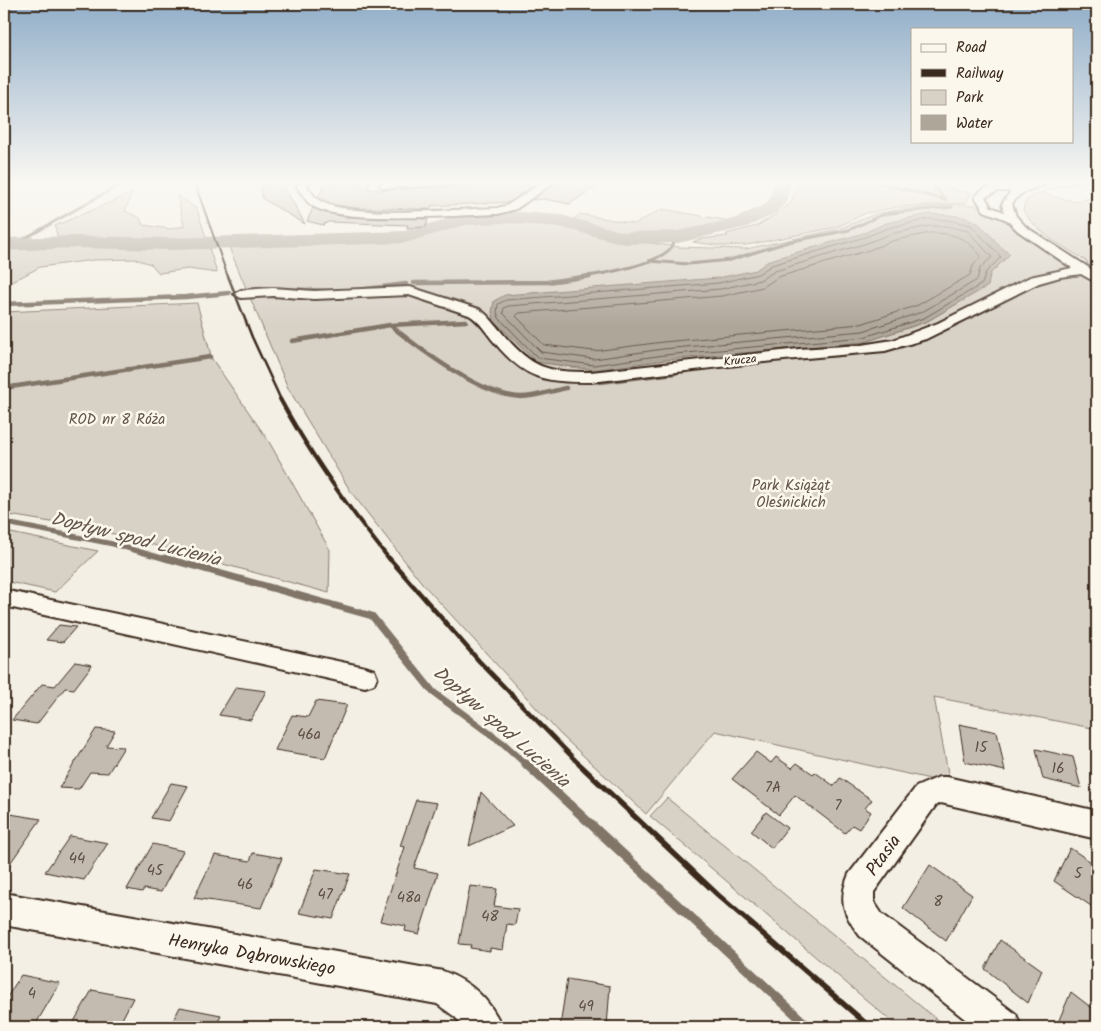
<svg xmlns="http://www.w3.org/2000/svg" width="1101" height="1031" font-family="Kalam,sans-serif">
<style>
.green{fill:#d8d1c6;stroke:#8a7e72}
.water{fill:#afa69a;stroke:#817468}
.lines{fill:none;stroke-linecap:round;stroke-linejoin:round}
.shore{stroke:#695c50;stroke-width:1}
.stream-far4{stroke:#817468;stroke-width:3}
.stream-far3{stroke:#817468;stroke-width:4.5}
.stream-far2{stroke:#817468;stroke-width:5}
.stream-far1{stroke:#817468;stroke-width:7}
.stream{stroke:#817468;stroke-width:9}
.river{fill:#afa69a;fill-rule:evenodd}
.building{fill:#c3bbb0;stroke:#3b2a1e}
.minor-casing{stroke:#3b2a1e;stroke-width:4}
.minor{fill:#fbf7ec;fill-rule:evenodd}
.rail-far4{stroke:#3b2a1e;stroke-width:2}
.rail-far3{stroke:#3b2a1e;stroke-width:2.5}
.rail-far2{stroke:#3b2a1e;stroke-width:4}
.rail-far1{stroke:#3b2a1e;stroke-width:4.5}
.rail{stroke:#3b2a1e;stroke-width:5.5}
.labels{text-anchor:middle;stroke-width:5;stroke-linejoin:round;paint-order:stroke}
.far-street-label{font-size:12px;fill:#3b2a1e;stroke:#fbf7ec}
.park-label{font-size:15px;fill:#625448;stroke:#fbf7ec}
.near-number-label{font-size:15px;fill:#5d4e42}
.near-street-label{font-size:18px;fill:#3b2a1e;stroke:#fbf7ec}
.near-water-label{font-size:19px;font-style:italic;fill:#645549;stroke:#fbf7ec}
</style>
<rect width="100%" height="100%" fill="#f3efe4"/>
<filter id="ink" filterUnits="userSpaceOnUse"><feTurbulence type="fractalNoise" baseFrequency=".02" numOctaves="2"/><feDisplacementMap in="SourceGraphic" scale="10" xChannelSelector="R" yChannelSelector="G"/><feConvolveMatrix kernelMatrix="1 2 1 2 8 2 1 2 1" color-interpolation-filters="sRGB"/></filter>
<g filter="url(#ink)">
<path class="green" d="M798 181H953L948 185 951 189 971 193 966 203 898 207 866 213 837 227 747 245 723 246 693 242 700 239 728 236 726 234 757 226 775 215 791 203Z
M1080 181H1088L1058 187 1041 193 1076 202 1097 196V270L1086 263 1088 262C1065 247 1036 234 1023 210L1026 200C1043 190 1060 186 1080 181Z
M132 193 125 211 140 218 143 225 170 229 184 226 177 195 197 209 217 273 188 269 159 273 151 264 135 259 93 260 40 267 4 286V250L56 248 57 235 55 226Z
M945 205H975L989 214 1003 217 1029 239 1097 284V729L934 697 949 778 930 779 715 731 646 814 560 734 422 583 351 492 288 388 228 245 409 239 470 221 511 219 543 220 623 239 679 247 746 249 839 229 875 214 902 209Z
M662 209 730 221C675 235 626 247 573 220L580 214 635 224Z
M197 303 212 359 268 440 330 550 329 593 99 530 9 515 4 512V312Z
M11 533 98 551 55 592 4 581V539Z
M667 798 946 1027H898L650 816Z"/>
<path class="water" d="M929 214C944 215 966 214 979 224 990 233 998 246 1010 254L990 274 988 286 926 322 865 342 665 360 594 370 536 362 494 321 492 312 494 301 505 295 718 278 756 270 770 260 864 233 886 223Z"/>
<g class="lines">
<path class="shore" d="M929 219 948 220 971 225 1001 257 986 272 982 284 924 318 864 337 664 355 594 365 538 358 499 318 497 312 498 304 506 300 719 283 758 274 772 265 865 237 888 228Z
M930 226H947L968 231 992 257 980 268 977 280 922 312 863 331 663 349 594 359 541 352 503 313 504 308 508 306 721 289 760 280 775 271 867 243 890 234Z
M930 233C953 233 966 237 981 256L973 266 970 275 918 305 861 324 663 342 594 351 544 345 516 316 519 313 722 296 763 287 778 277 869 250 892 241Z"/>
<path class="stream-far4" d="M872 181 946 200
M933 181 935 188 946 200
M15 244 126 181
M649 261 688 264 730 260 788 242 849 230 879 216 891 213 952 207
M581 277C603 274 653 265 669 250 672 246 675 241 678 237"/>
<path class="stream-far3" d="M414 283 547 282 590 276
M259 288 332 291
M366 289 406 284
M4 304 186 297 229 293
M390 325C421 350 481 396 521 397 536 397 551 391 566 388
M292 341 390 325 466 321
M600 382 675 373
M4 388 210 357"/>
<path class="stream-far2" d="M6 523 113 544 169 560"/>
<path class="stream-far1" d="M165 558 372 616 433 692 504 744 527 765"/>
<path class="stream" d="M526 764 809 1027"/>
<path class="river" d="M776 181H792L786 202 776 213 747 227 678 243 624 244 560 227 506 223 465 225 405 243 169 250 76 248 4 250V238L76 236 169 238 405 231 463 214 506 211 561 215 624 232 678 231 734 219 764 205 769 200Z"/>
</g>
<path class="building" d="M264 181H281L305 224 263 199 260 187 265 186Z
M371 181 368 189 384 190 455 187 471 184V181H540L510 202 431 206V209L355 208 335 205 318 197 325 182Z
M558 181H604L570 204 544 199 532 200Z
M313 208 325 213 347 217 428 219 426 227 407 228 408 225 328 222 323 225 307 221Z
M59 625 76 627 63 642 46 640Z
M75 662 92 665 74 689 65 688 37 724 12 720 42 684 55 686Z
M236 687 266 691 251 720 219 715Z
M316 701 347 705 325 758 275 750 292 715 308 717Z
M959 724 997 732 1005 771 965 762Z
M96 729 115 731 106 746 124 747 108 773 90 772 79 789 59 788Z
M1036 749 1073 757 1081 788 1043 779Z
M756 752 771 763 776 757 792 768 797 763 813 774 815 772 834 786 840 778 872 800 865 808 871 812 859 829 852 825 845 833 795 795 779 815 732 779Z
M171 783 188 786 169 821 151 818Z
M481 792 513 826 469 846Z
M416 800 437 803 414 868 438 873 419 934 405 931 406 926 380 921 405 847 400 846Z
M766 812 787 828 772 848 751 831Z
M4 813 41 819 4 872Z
M70 836 108 843 84 880 45 872Z
M153 844 183 851 161 892 144 889 142 892 127 889Z
M1070 848 1097 866V910L1054 881Z
M253 853 282 858 261 908 194 898 215 855 250 861Z
M930 865 972 895 946 941 903 908Z
M316 869 350 874 333 919 299 913Z
M470 886 497 889 494 906 518 909 515 925 507 924 503 950 490 948V951L470 948 471 945 459 944Z
M1000 940 1042 970 1028 1003 985 969Z
M21 975 60 983 34 1027 4 1021V1002Z
M567 979 610 986 607 1027H560Z
M92 990 133 998 118 1027H71Z
M1071 992 1097 1012V1027H1056Z
M180 1007 221 1015 216 1027H170Z"/>
<g class="lines">
<defs>
<path id="minor" d="M299 181H309L307 187C311 191 315 198 320 201 350 219 458 209 497 208L508 205 544 181H556L516 209 498 214C460 215 339 225 311 205 306 201 301 192 297 187Z
M464 181 459 184 384 188 379 185 384 182 394 181Z
M1032 181H1052C1038 190 1022 187 1012 204L1016 216 1026 227 1097 273V283L1081 274 1060 277 1039 283 926 339 885 351 773 361 591 382C544 382 526 380 495 343 487 334 480 321 469 315L409 295 314 299 273 296 241 298 234 294 241 290 273 288 314 291 410 287 479 309C489 315 495 325 503 334 533 369 546 372 591 372L799 349 861 345 893 340 938 323 1030 277 1072 268 1018 231 1007 220 984 211 975 197C987 182 999 186 1016 186 1021 186 1027 183 1032 181ZM998 191H1011L1002 204 1004 212 991 207 985 197Z
M4 590 365 667 374 670 377 677 374 684 365 687 4 606Z
M939 777H947L1097 811V839L941 803 936 805 874 892V902L882 914 1016 1014 1021 1027H975L860 936C843 914 838 900 849 874L916 787Z
M4 893 443 971C471 982 490 999 502 1027H464L455 1017 437 1004 4 925Z"/>
</defs>
<use href="#minor" class="minor-casing"/>
<use href="#minor" class="minor"/>
<path class="rail-far4" d="M194 181 228 277"/>
<path class="rail-far3" d="M228 276 252 337 281 400"/>
<path class="rail-far2" d="M280 399C311 456 349 509 390 560"/>
<path class="rail-far1" d="M389 558 479 661 580 765"/>
<path class="rail" d="M579 764 718 895 870 1027"/>
</g>
</g>
<linearGradient id="sky" x2="0" y2="1"><stop stop-color="#91aec9"/><stop offset="0.56" stop-color="#faf8f3"/><stop offset="1" stop-color="#faf8f3" stop-opacity="0"/></linearGradient>
<rect width="1101" height="326" fill="url(#sky)"/>
<g class="labels">
<g class="far-street-label">
<text transform="translate(740 360) rotate(-6)" y="4">Krucza</text>
</g>
<g class="park-label">
<text x="117" y="424">ROD nr 8 Róża</text>
<text x="791" y="490">Park Książąt<tspan x="791" dy="17">Oleśnickich</tspan></text>
</g>
<g class="near-number-label">
<text x="309" y="739">46a</text>
<text x="981" y="752">15</text>
<text x="1058" y="773">16</text>
<text x="773" y="792">7A</text>
<text x="838" y="810">7</text>
<text x="77" y="863">44</text>
<text x="155" y="875">45</text>
<text x="1078" y="878">5</text>
<text x="245" y="889">46</text>
<text x="325" y="899">47</text>
<text x="409" y="902">48a</text>
<text x="938" y="906">8</text>
<text x="490" y="921">48</text>
<text x="32" y="998">4</text>
<text x="586" y="1011">49</text>
</g>
<g class="near-street-label">
<text transform="translate(883 855) rotate(-54)" y="6">Ptasia</text>
<text transform="translate(252 954) rotate(10)" y="6">Henryka Dąbrowskiego</text>
</g>
<g class="near-water-label">
<text transform="translate(136 538) rotate(14)" y="7">Dopływ spod Lucienia</text>
<text transform="translate(502 726) rotate(41)" y="7">Dopływ spod Lucienia</text>
</g>
</g>
<rect width="1101" height="1031" fill="none" stroke="#fbf7ec" stroke-width="20"/>
<rect x="10" y="10" width="1081" height="1011" fill="none" stroke="#3b2a1e" stroke-width="2" filter="url(#ink)"/>
<rect x="911" y="28" width="162" height="115" fill="#fbf7ec" stroke="#aea59a"/>
<rect x="921" y="44" width="25" height="8" fill="#fbf7ec" stroke="#aea59a"/>
<text x="956" y="52" font-size="15" fill="#3b2a1e">Road</text>
<rect x="921" y="69" width="25" height="8" fill="#3b2a1e" stroke="#aea59a"/>
<text x="956" y="78" font-size="15" fill="#3b2a1e">Railway</text>
<rect x="921" y="90" width="25" height="15" fill="#d8d1c6" stroke="#aea59a"/>
<text x="956" y="102" font-size="15" fill="#3b2a1e">Park</text>
<rect x="921" y="115" width="25" height="15" fill="#afa69a" stroke="#aea59a"/>
<text x="956" y="128" font-size="15" fill="#3b2a1e">Water</text>
</svg>
